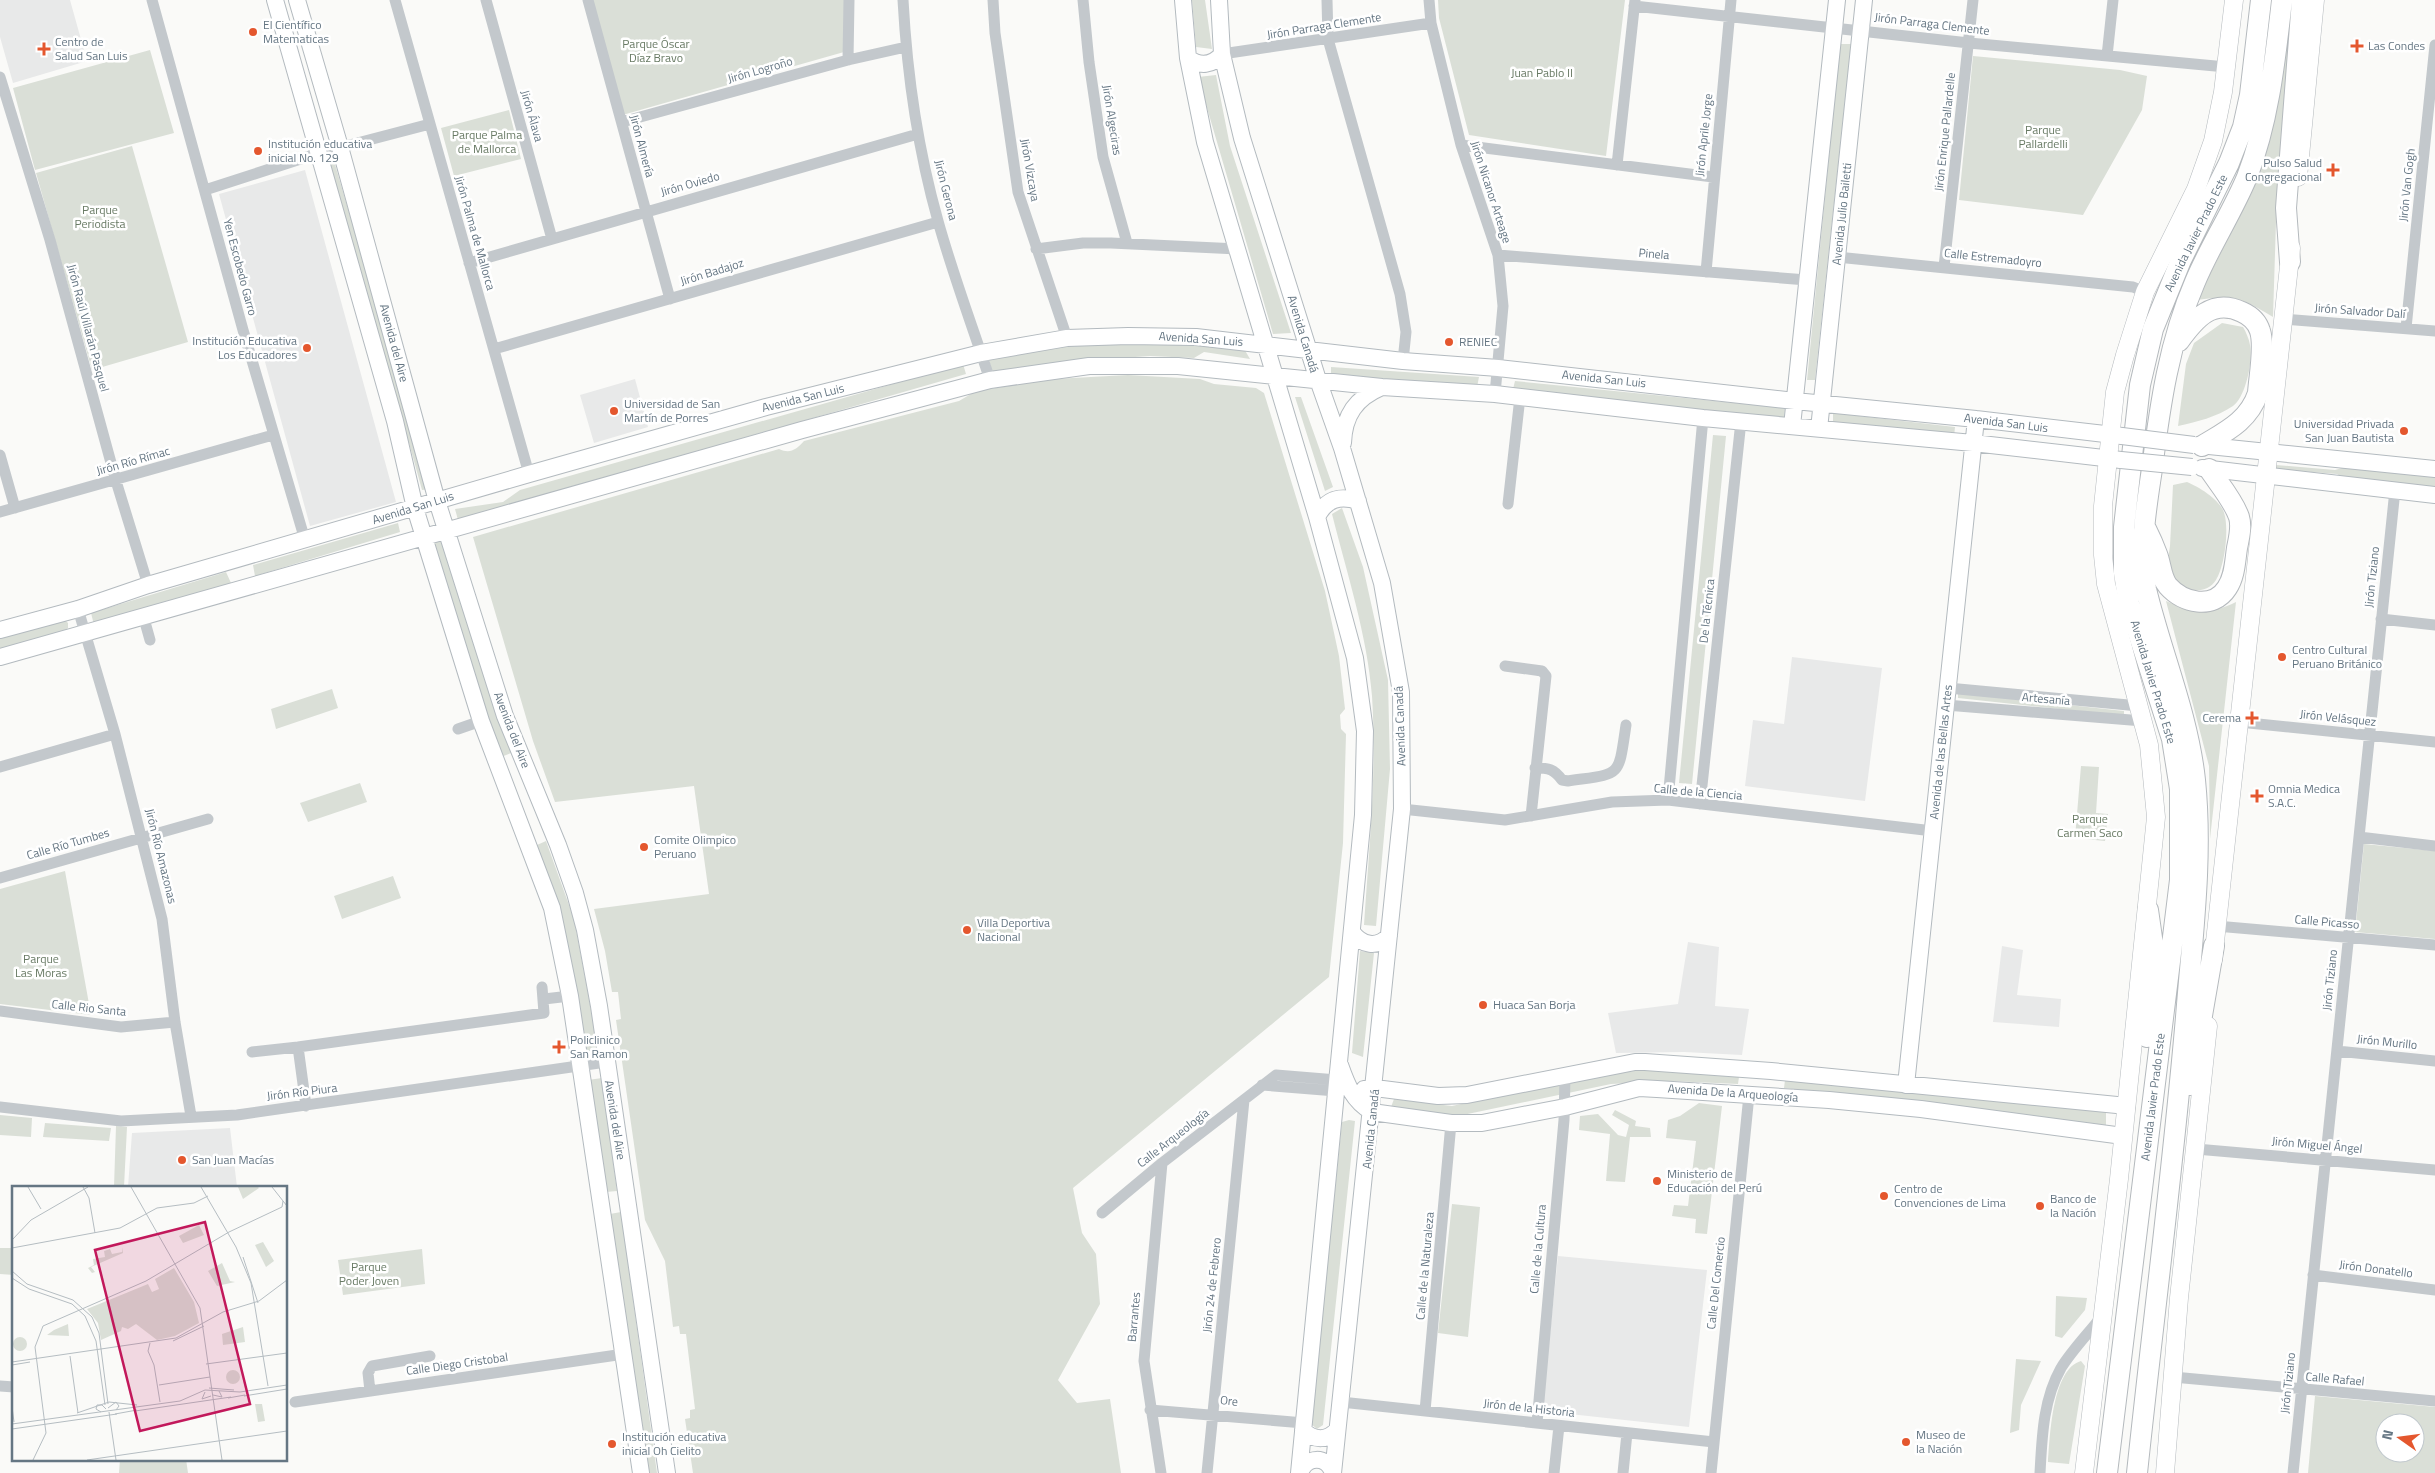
<svg xmlns="http://www.w3.org/2000/svg" width="2435" height="1473" font-family="'Titillium Web',sans-serif">
<style>
.built{fill:#e8e9e9}
.green{fill:#dadfd7;fill-rule:evenodd}
.lines{fill:none;stroke-linecap:round;stroke-linejoin:round}
.secondary-casing{stroke:#b3babf;stroke-width:18}
.primary-casing{stroke:#b5babe;stroke-width:19}
.highway-casing{stroke:#b4b9bd;stroke-width:22}
.street{stroke:#c3c8cc;stroke-width:11}
.secondary{stroke:#fff;stroke-width:16}
.primary{stroke:#fff;stroke-width:18}
.highway{stroke:#fff;stroke-width:20}
.secondary-bridge-casing{stroke:#b3babf;stroke-width:18;stroke-linecap:butt}
.secondary-bridge{stroke:#fff;stroke-width:16}
.poi-dot{fill:#e4572e;stroke:#fff;stroke-width:2}
.labels{text-anchor:middle;stroke-width:5;stroke-linejoin:round;paint-order:stroke}
.street-label{font-size:12px;fill:#657683;stroke:#fff}
.poi-label{font-size:12px;fill:#657683;stroke:#fff;text-anchor:start}
.park-label{font-size:12px;fill:#687a64;stroke:#fff}
.inset-road{fill:none;stroke:#b5bdc2;stroke-width:1}
.view{fill:#c2185b;fill-opacity:0.15;stroke:#c2185b;stroke-width:2.5}
.inset-edge{fill:none;stroke:#657683;stroke-width:2.5}
</style>
<rect width="100%" height="100%" fill="#fafaf8"/>
<path class="built" d="M0 0H70L87 61 13 83 0 37Z
M305 170 396 502 310 526 219 194Z
M635 379 648 427 594 443 580 395Z
M1792 657 1882 668 1865 801 1745 786 1753 720 1784 724Z
M1688 942 1719 947 1715 1006 1749 1009 1742 1055 1684 1052 1616 1053 1608 1013 1678 1004Z
M2002 946 2023 950 2017 995 2061 999 2059 1027 1993 1022Z
M230 1128 237 1187H128L132 1133Z
M1558 1256 1707 1270 1689 1427 1542 1411Z"/>
<path class="green" d="M588 0H845L844 52 619 116Z
M1192 0H1205L1212 49 1196 47Z
M1438 0H1625L1606 156 1469 135 1439 18Z
M2291 0H2295L2276 222 2273 317C2242 298 2234 294 2197 300L2230 234 2275 118Z
M1840 44H1851L1815 380H1807Z
M150 50 174 133 35 170 13 88Z
M1973 56 2120 70 2147 76 2142 110 2083 215 1959 200Z
M1216 75 1230 146 1291 333 1273 334 1198 77Z
M509 110 521 159 454 176 441 128Z
M132 146 188 342 92 370 36 173Z
M334 161 430 489 422 490 409 443 394 409 323 165Z
M2222 323 2243 327C2246 332 2249 339 2250 345 2253 360 2246 397 2233 406 2217 417 2196 422 2178 426L2186 364 2194 343Z
M1128 340 1243 347 1250 359 1204 352 1194 358 1150 356 1091 360 993 375 988 356 1069 345Z
M963 364 966 374 458 520 455 509 503 502 520 490Z
M1331 367 1479 377 1477 387 1331 374Z
M1128 375 1200 379 1214 384 1256 388 1264 393 1325 591 1339 656 1345 709 1340 715 1341 729 1346 734 1343 843 1329 977 1073 1188 1082 1233 1096 1254 1100 1304 1058 1380 1077 1403 1110 1399 1121 1473H693L685 1419 690 1418V1410L695 1409 686 1334H680L679 1326 673 1327 665 1261 645 1220 616 1020 621 1019 618 992H612L605 951 594 909 709 894 694 786 555 802 533 741 473 537 779 449C790 454 796 450 804 441L959 401 976 391 1054 379Z
M1515 381 1785 408 1784 420 1512 393Z
M1295 397H1301L1333 487 1325 491Z
M1833 413 1955 427 1954 437 1833 426Z
M1713 435 1726 436 1692 784 1679 783Z
M2276 465 2335 470 2349 466 2435 476V489L2347 480 2337 474 2274 469Z
M2187 482C2199 487 2217 498 2223 510 2230 525 2225 566 2216 580 2204 599 2172 590 2169 569 2167 562 2169 553 2170 546 2171 526 2172 506 2173 485Z
M1342 508 1363 567 1388 680 1390 769 1376 926 1364 925C1369 849 1377 773 1372 696 1367 634 1347 574 1332 514Z
M398 523 400 532 255 576 253 565Z
M445 534 489 673 511 753 501 757 427 539Z
M226 572 231 583 94 625 91 613Z
M2166 601C2193 612 2208 616 2236 602L2210 839 2209 766Z
M64 619 68 623V628L64 632 0 651V637Z
M332 689 338 708 276 729 271 709Z
M1958 693 2124 711V716L1958 698Z
M2081 766 2099 767 2096 813 2108 814 2105 841 2075 838Z
M360 783 367 802 308 822 300 803Z
M546 841 574 919 599 1052 583 1055 562 916 537 845Z
M2364 844 2435 851V939L2355 932Z
M65 871 91 1015 0 1004V889Z
M393 876 401 898 342 919 334 896Z
M1360 951 1374 953 1363 1057 1352 1053Z
M1641 1070 1739 1077 1738 1084 1671 1081 1611 1084 1458 1116 1391 1107 1394 1099 1452 1106 1555 1083Z
M602 1078 617 1191 606 1192 588 1080Z
M1785 1080 2106 1111V1125L1784 1088Z
M1699 1103 1722 1106 1707 1234 1695 1233 1696 1219 1672 1216 1674 1205 1688 1206 1696 1141 1666 1138 1668 1120 1680 1116Z
M1615 1110 1636 1121 1635 1126 1650 1128 1651 1137H1630L1625 1182 1606 1181 1610 1134 1579 1130 1580 1116 1598 1114 1618 1135 1626 1137 1629 1125 1612 1115Z
M0 1115 32 1118 31 1137 0 1135Z
M1349 1120 1355 1121 1323 1425 1317 1429 1311 1424 1342 1122Z
M45 1123 111 1128 109 1141 43 1137Z
M116 1126 127 1127 124 1187H114Z
M1452 1204 1480 1207 1468 1337 1438 1333Z
M621 1212 657 1473H647L610 1214Z
M0 1248H14V1275L0 1274Z
M422 1249 425 1284 343 1295 338 1260Z
M2056 1296 2087 1298 2085 1310 2062 1338 2055 1336Z
M2016 1359 2041 1361 2021 1405 2019 1430 2010 1433Z
M2081 1361 2085 1366 2069 1464 2048 1462C2050 1437 2052 1369 2081 1361Z
M2315 1396 2435 1407V1473H2308ZM2385 1423H2415V1453H2385Z
M120 1459H186L188 1473H119Z"/>
<g class="lines">
<defs>
<path id="secondary" d="M275 0 395 421 415 508 481 721 552 908 570 996 641 1473
M297 0 340 147 437 501 505 716 558 845 575 893 585 930 599 1006 667 1473
M1183 0 1188 58 1205 142 1317 517 1355 658 1365 731 1363 815 1299 1473
M1219 0 1222 54 1242 138 1318 380 1342 448 1382 583 1401 692 1402 809 1333 1473
M1188 58C1200 67 1212 66 1222 54
M1792 426 1837 0
M1819 429 1864 0
M1343 443C1344 415 1356 398 1382 387
M2199 445 2435 469
M2202 468 2435 495
M1317 517C1326 499 1340 495 1358 501
M0 630 78 609 148 585 529 474 766 407 981 353 1067 338 1128 336 1196 337 1403 361 1498 368 1795 401 1976 419 2122 436
M0 657 802 430 990 380 1089 366H1178L1382 387 1495 394 1703 418 1973 443 2121 460
M1352 932C1362 946 1377 948 1389 936
M1340 1065C1347 1085 1353 1101 1372 1112L1451 1123H1482L1565 1107 1639 1088 1657 1089 1829 1100 1921 1109 2123 1136
M1906 1085 1976 419
M1364 1089 1375 1088 1438 1096 1467 1095 1635 1062H1645L1771 1071 2127 1106
M1303 1430C1314 1441 1327 1441 1337 1430
M1300 1473C1306 1456 1327 1455 1333 1473"/>
<path id="primary" d="M2298 177 2315 0
M2213 960 2291 248
M2084 1473 2119 1179 2156 817 2149 745 2106 584 2103 555V506L2115 392 2125 355 2145 292 2196 189 2213 141 2223 92 2234 0
M2165 1473 2179 1298 2208 1026"/>
<path id="highway" d="M2290 262 2286 208 2302 0
M2179 341C2195 319 2212 298 2242 312 2251 316 2257 321 2260 331 2265 346 2259 377 2258 393 2249 421 2225 432 2202 446
M2146 529C2150 537 2154 546 2157 554 2161 564 2161 578 2168 586 2183 603 2213 610 2227 588 2235 576 2235 561 2237 548 2239 538 2242 527 2239 517 2233 500 2219 484 2209 469
M2147 1037 2155 959 2148 910
M2190 1085 2214 946
M2107 1473 2180 880V789L2172 739 2129 604 2124 573V527L2140 385 2153 329 2181 260 2229 163 2243 127 2250 95 2261 0
M2137 1473C2153 1321 2173 1170 2186 1017 2192 939 2203 859 2195 780 2188 714 2161 652 2146 589 2139 548 2146 509 2152 469 2160 405 2169 342 2195 282 2210 246 2232 213 2247 177 2269 120 2275 60 2282 0"/>
</defs>
<use href="#secondary" class="secondary-casing"/>
<use href="#primary" class="primary-casing"/>
<use href="#highway" class="highway-casing"/>
<path class="street" d="M152 0 243 330 305 540
M395 0 529 474
M486 0 552 239
M588 0 670 299
M903 0C907 74 918 150 938 221 953 275 973 328 990 380
M993 0 995 33 1018 192 1067 338
M1083 0 1089 62 1103 157 1127 243
M1327 0 1328 39 1400 294 1406 332 1403 361
M1429 0 1431 23 1461 145 1498 255 1503 306 1495 394
M1634 6 1969 43 2226 67
M1222 54 1431 23
M2107 56 2113 0
M848 60 849 0
M0 77 50 240 116 481 148 585
M622 122 848 60 906 47
M1461 145 1713 177
M1617 165 1635 0
M205 190 319 153 430 124
M1036 249 1083 243H1111L1238 249
M1498 255 1807 280
M1837 257 2133 287 2145 292
M469 263 918 134
M1944 267 1973 0
M1706 272 1731 0
M2283 319 2435 331
M2406 328 2435 45
M494 349 938 222
M0 455 15 508
M1508 504 1520 397
M0 512 273 435
M78 609 115 734 162 919 175 1022 191 1116
M143 615 150 640
M2381 619 2435 625
M1505 666 1542 671 1546 676 1531 816
M1948 688 2139 706
M1946 705 2143 721
M2239 722 2435 742
M458 729 481 721
M0 767 115 734
M1535 768C1549 768 1554 769 1562 780L1568 781C1622 773 1618 779 1626 725
M1668 800 1703 418
M1700 804 1741 421
M1402 809 1505 820 1612 802 1668 800 1933 831
M2359 837 2435 846
M0 878 208 819
M2216 926 2435 945
M544 999 570 996
M0 1011 121 1027 175 1022
M298 1047 306 1106
M2337 1051 2435 1061
M252 1052 298 1047 544 1013 542 987
M1262 1085 1336 1091
M0 1107 121 1121 237 1115 606 1062
M2196 1149 2435 1170
M1102 1213 1162 1163 1276 1075 1337 1080
M2313 1275 2435 1290
M2173 1377 2435 1401
M0 1386 14 1387
M370 1391 368 1373 372 1366 430 1356
M295 1402 624 1354
M1341 1402 1714 1442
M1150 1410 1304 1423
M1425 1411 1451 1123
M1537 1423 1564 1120 1565 1077
M1161 1473 1144 1361 1162 1163
M1207 1473 1244 1100
M1554 1473 1559 1426
M1623 1473 1627 1433
M1711 1473 1749 1095
M2040 1473C2042 1437 2043 1400 2061 1368 2072 1350 2088 1334 2101 1317
M2293 1473 2395 490"/>
<use href="#secondary" class="secondary"/>
<use href="#primary" class="primary"/>
<use href="#highway" class="highway"/>
<defs>
<path id="secondary-bridge" d="M2122 436 2194 445
M2121 460 2192 467"/>
</defs>
<use href="#secondary-bridge" class="secondary-bridge-casing"/>
<use href="#secondary-bridge" class="secondary-bridge"/>
</g>
<g class="poi-dot">
<circle cx="253" cy="32" r="5"/>
<path d="M2354.5 38.5h5v5h5v5h-5v5h-5v-5h-5v-5h5z"/>
<path d="M41.5 41.5h5v5h5v5h-5v5h-5v-5h-5v-5h5z"/>
<circle cx="258" cy="151" r="5"/>
<path d="M2330.5 162.5h5v5h5v5h-5v5h-5v-5h-5v-5h5z"/>
<circle cx="1449" cy="342" r="5"/>
<circle cx="307" cy="348" r="5"/>
<circle cx="614" cy="411" r="5"/>
<circle cx="2404" cy="431" r="5"/>
<circle cx="2282" cy="657" r="5"/>
<path d="M2249.5 710.5h5v5h5v5h-5v5h-5v-5h-5v-5h5z"/>
<path d="M2254.5 788.5h5v5h5v5h-5v5h-5v-5h-5v-5h5z"/>
<circle cx="644" cy="847" r="5"/>
<circle cx="967" cy="930" r="5"/>
<circle cx="1483" cy="1005" r="5"/>
<path d="M556.5 1039.5h5v5h5v5h-5v5h-5v-5h-5v-5h5z"/>
<circle cx="182" cy="1160" r="5"/>
<circle cx="1657" cy="1181" r="5"/>
<circle cx="1884" cy="1196" r="5"/>
<circle cx="2040" cy="1206" r="5"/>
<circle cx="1906" cy="1442" r="5"/>
<circle cx="612" cy="1444" r="5"/>
</g>
<g class="labels">
<g class="street-label">
<text transform="translate(1932 24) rotate(7)" y="4">Jirón Parraga Clemente</text>
<text transform="translate(1324 26) rotate(-9)" y="4">Jirón Parraga Clemente</text>
<text transform="translate(760 70) rotate(-16)" y="4">Jirón Logroño</text>
<text transform="translate(532 116) rotate(74)" y="4">Jirón Álava</text>
<text transform="translate(1112 120) rotate(81)" y="4">Jirón Algeciras</text>
<text transform="translate(1945 132) rotate(-84)" y="4">Jirón Enrique Pallardelle</text>
<text transform="translate(1704 135) rotate(-84)" y="4">Jirón Aprile Jorge</text>
<text transform="translate(642 146) rotate(75)" y="4">Jirón Almería</text>
<text transform="translate(1030 170) rotate(80)" y="4">Jirón Vizcaya</text>
<text transform="translate(690 184) rotate(-16)" y="4">Jirón Oviedo</text>
<text transform="translate(2407 185) rotate(-84)" y="4">Jirón Van Gogh</text>
<text transform="translate(946 190) rotate(76)" y="4">Jirón Gerona</text>
<text transform="translate(1491 192) rotate(72)" y="4">Jirón Nicanor Arteage</text>
<text transform="translate(1842 214) rotate(-84)" y="4">Avenida Julio Bailetti</text>
<text transform="translate(475 233) rotate(74)" y="4">Jirón Palma de Mallorca</text>
<text transform="translate(2196 233) rotate(-64)" y="4">Avenida Javier Prado Este</text>
<text transform="translate(1654 254) rotate(5)" y="4">Pinela</text>
<text transform="translate(1993 258) rotate(6)" y="4">Calle Estremadoyro</text>
<text transform="translate(240 267) rotate(75)" y="4">Yen Escobedo Garro</text>
<text transform="translate(712 272) rotate(-17)" y="4">Jirón Badajoz</text>
<text transform="translate(2360 311) rotate(4)" y="4">Jirón Salvador Dalí</text>
<text transform="translate(88 328) rotate(75)" y="4">Jirón Raúl Villarán Pasquel</text>
<text transform="translate(1303 334) rotate(73)" y="4">Avenida Canadá</text>
<text transform="translate(1201 339) rotate(4)" y="4">Avenida San Luis</text>
<text transform="translate(394 343) rotate(75)" y="4">Avenida del Aire</text>
<text transform="translate(1604 379) rotate(6)" y="4">Avenida San Luis</text>
<text transform="translate(803 398) rotate(-14)" y="4">Avenida San Luis</text>
<text transform="translate(2006 423) rotate(7)" y="4">Avenida San Luis</text>
<text transform="translate(133 461) rotate(-16)" y="4">Jirón Río Rímac</text>
<text transform="translate(413 508) rotate(-17)" y="4">Avenida San Luis</text>
<text transform="translate(2372 577) rotate(-84)" y="4">Jirón Tiziano</text>
<text transform="translate(1707 611) rotate(-84)" y="4">De la Técnica</text>
<text transform="translate(2153 682) rotate(73)" y="4">Avenida Javier Prado Este</text>
<text transform="translate(2046 699) rotate(5)" y="4">Artesanía</text>
<text transform="translate(2338 718) rotate(6)" y="4">Jirón Velásquez</text>
<text transform="translate(1400 726) rotate(-92)" y="4">Avenida Canadá</text>
<text transform="translate(512 730) rotate(69)" y="4">Avenida del Aire</text>
<text transform="translate(1941 752) rotate(-84)" y="4">Avenida de las Bellas Artes</text>
<text transform="translate(1698 792) rotate(5)" y="4">Calle de la Ciencia</text>
<text transform="translate(68 844) rotate(-16)" y="4">Calle Río Tumbes</text>
<text transform="translate(161 856) rotate(76)" y="4">Jirón Río Amazonas</text>
<text transform="translate(2327 922) rotate(5)" y="4">Calle Picasso</text>
<text transform="translate(2330 980) rotate(-84)" y="4">Jirón Tiziano</text>
<text transform="translate(89 1008) rotate(6)" y="4">Calle Rio Santa</text>
<text transform="translate(2387 1042) rotate(6)" y="4">Jirón Murillo</text>
<text transform="translate(302 1092) rotate(-7)" y="4">Jirón Río Piura</text>
<text transform="translate(1733 1093) rotate(4)" y="4">Avenida De la Arqueología</text>
<text transform="translate(2153 1097) rotate(-83)" y="4">Avenida Javier Prado Este</text>
<text transform="translate(615 1120) rotate(81)" y="4">Avenida del Aire</text>
<text transform="translate(1371 1129) rotate(-84)" y="4">Avenida Canadá</text>
<text transform="translate(1173 1138) rotate(-38)" y="4">Calle Arqueología</text>
<text transform="translate(2317 1145) rotate(5)" y="4">Jirón Miguel Ángel</text>
<text transform="translate(1538 1249) rotate(-85)" y="4">Calle de la Cultura</text>
<text transform="translate(1425 1266) rotate(-85)" y="4">Calle de la Naturaleza</text>
<text transform="translate(2376 1269) rotate(7)" y="4">Jirón Donatello</text>
<text transform="translate(1716 1283) rotate(-84)" y="4">Calle Del Comercio</text>
<text transform="translate(1212 1285) rotate(-84)" y="4">Jirón 24 de Febrero</text>
<text transform="translate(1134 1317) rotate(-85)" y="4">Barrantes</text>
<text transform="translate(457 1364) rotate(-8)" y="4">Calle Diego Cristobal</text>
<text transform="translate(2335 1379) rotate(5)" y="4">Calle Rafael</text>
<text transform="translate(2288 1383) rotate(-84)" y="4">Jirón Tiziano</text>
<text transform="translate(1229 1401) rotate(6)" y="4">Ore</text>
<text transform="translate(1529 1408) rotate(6)" y="4">Jirón de la Historia</text>
</g>
<g class="poi-label">
<text x="263" y="29">El Científico<tspan x="263" dy="14">Matematicas</tspan></text>
<text x="55" y="46">Centro de<tspan x="55" dy="14">Salud San Luis</tspan></text>
<text x="2368" y="50">Las Condes</text>
<text x="268" y="148">Institución educativa<tspan x="268" dy="14">inicial No. 129</tspan></text>
<text x="2322" y="167" text-anchor="end">Pulso Salud<tspan x="2322" dy="14">Congregacional</tspan></text>
<text x="297" y="345" text-anchor="end">Institución Educativa<tspan x="297" dy="14">Los Educadores</tspan></text>
<text x="1459" y="346">RENIEC</text>
<text x="624" y="408">Universidad de San<tspan x="624" dy="14">Martín de Porres</tspan></text>
<text x="2394" y="428" text-anchor="end">Universidad Privada<tspan x="2394" dy="14">San Juan Bautista</tspan></text>
<text x="2292" y="654">Centro Cultural<tspan x="2292" dy="14">Peruano Británico</tspan></text>
<text x="2241" y="722" text-anchor="end">Cerema</text>
<text x="2268" y="793">Omnia Medica<tspan x="2268" dy="14">S.A.C.</tspan></text>
<text x="654" y="844">Comite Olimpico<tspan x="654" dy="14">Peruano</tspan></text>
<text x="977" y="927">Villa Deportiva<tspan x="977" dy="14">Nacional</tspan></text>
<text x="1493" y="1009">Huaca San Borja</text>
<text x="570" y="1044">Policlinico<tspan x="570" dy="14">San Ramon</tspan></text>
<text x="192" y="1164">San Juan Macías</text>
<text x="1667" y="1178">Ministerio de<tspan x="1667" dy="14">Educación del Perú</tspan></text>
<text x="1894" y="1193">Centro de<tspan x="1894" dy="14">Convenciones de Lima</tspan></text>
<text x="2050" y="1203">Banco de<tspan x="2050" dy="14">la Nación</tspan></text>
<text x="1916" y="1439">Museo de<tspan x="1916" dy="14">la Nación</tspan></text>
<text x="622" y="1441">Institución educativa<tspan x="622" dy="14">inicial Oh Cielito</tspan></text>
</g>
<g class="park-label">
<text x="656" y="48">Parque Óscar<tspan x="656" dy="14">Díaz Bravo</tspan></text>
<text x="1542" y="77">Juan Pablo II</text>
<text x="2043" y="134">Parque<tspan x="2043" dy="14">Pallardelli</tspan></text>
<text x="487" y="139">Parque Palma<tspan x="487" dy="14">de Mallorca</tspan></text>
<text x="100" y="214">Parque<tspan x="100" dy="14">Periodista</tspan></text>
<text x="2090" y="823">Parque<tspan x="2090" dy="14">Carmen Saco</tspan></text>
<text x="41" y="963">Parque<tspan x="41" dy="14">Las Moras</tspan></text>
<text x="369" y="1271">Parque<tspan x="369" dy="14">Poder Joven</tspan></text>
</g>
</g>
<g transform="translate(12 1186)">
<rect width="275" height="275" fill="#fafaf8"/>
<path d="M226 1H246L247 2 231 13ZM187 39 192 49 171 57 167 50ZM251 56 262 75 254 81 243 59ZM110 61 111 67 79 81 83 86 80 87 76 82 82 79 81 73 93 71 92 65 98 63 100 68 110 66ZM210 77 218 95 223 96 205 100 196 85ZM162 82 182 116 187 137 163 150 145 154 124 138 116 143 110 141 109 145 89 154 86 137 75 123 136 98 140 106 147 103 143 93ZM56 138 57 150 35 149 42 144ZM231 141 233 156 211 159 210 148ZM1 158a7 7 0 1 1 14 0a7 7 0 1 1-14 0ZM214 191a7 7 0 1 1 14 0a7 7 0 1 1-14 0ZM243 218H250L253 235 246 236Z" fill="#dadfd7"/>
<path class="inset-road" d="M16 1 29 23M71 1 77 12 83 47M119 1 188 122 210 274M189 1 224 61 239 97 256 200M260 1 275 20M0 54 19 34 76 1M0 62 108 42 145 22 182 17 196 10M231 71 246 117M0 85 15 98 61 114 80 131 87 147 96 218M0 92 17 103 60 118 73 130 84 155 93 219M161 155 192 140M138 157 136 165 142 179 148 216M58 170 66 227M0 176 164 152 211 126 247 115 275 94M194 178 275 167M0 179 18 176M147 199 198 191M197 202 222 204M193 206 190 213 199 210M201 209 210 211 207 205M232 210 275 203M216 212 233 209M0 221 2 236M96 222 104 216 107 220 104 224M123 225 219 211M89 226 84 223 85 219H90L94 223M97 226 104 274M65 227 97 216 125 219M103 228 125 224M0 238 168 215 193 204 228 206 275 199M0 243 105 228M21 274 34 247 23 161 31 140 134 95 217 46 270 21 271 15M75 274 275 245"/>
<path class="view" d="M193 36 238 218 128 245 83 64Z"/>
<rect width="275" height="275" class="inset-edge"/>
</g>
<g transform="translate(2400 1438) rotate(284)"><circle r="24" fill="#ffffff" stroke="#c1c8cd"/>
<path d="M0-4L9 19L0 12L-9 19Z" fill="#e4572e"/>
<text y="-8" font-size="14" font-weight="bold" text-anchor="middle" fill="#657683">N</text>
</g>
</svg>
